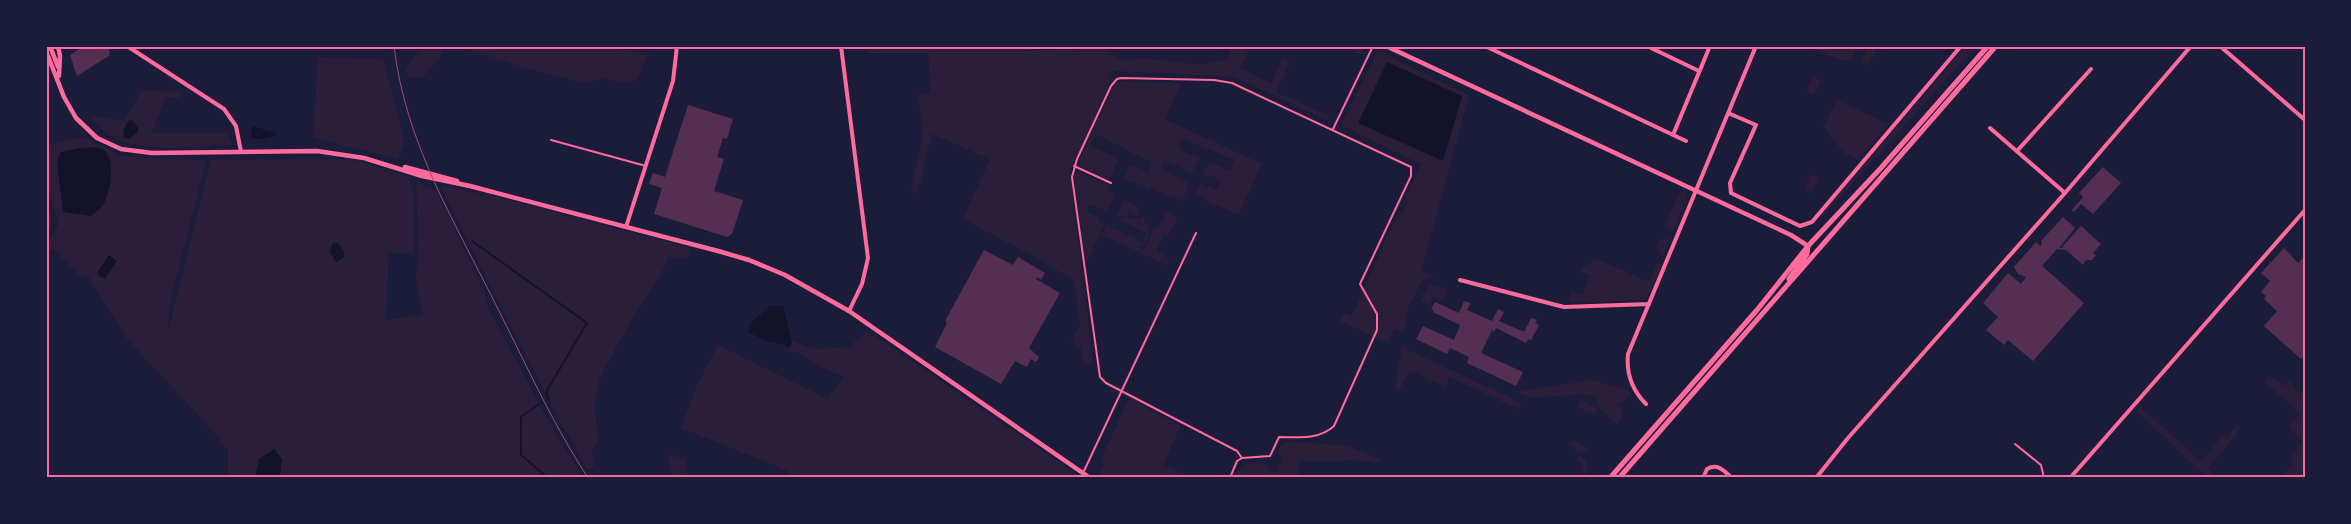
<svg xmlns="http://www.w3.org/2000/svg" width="2351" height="524" font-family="Cabin,sans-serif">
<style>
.green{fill:#2a1e3b;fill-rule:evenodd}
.water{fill:#12122b}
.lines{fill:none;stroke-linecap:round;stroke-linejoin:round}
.stream{stroke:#12122b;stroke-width:2}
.building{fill:#542f53}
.service{stroke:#ff6b9d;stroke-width:2}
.minor{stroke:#ff6b9d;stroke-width:4}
.tertiary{stroke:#ff6b9d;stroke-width:4.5}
.secondary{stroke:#ff6b9d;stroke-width:5}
.tram{stroke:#a44b75;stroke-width:1}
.neatline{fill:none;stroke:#ff6b9d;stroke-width:2}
</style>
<rect width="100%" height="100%" fill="#1b1b3a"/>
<path class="green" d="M420 46H446L438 60 422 78H410L405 72Z
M458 46H612L647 56 638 79 625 83 603 78 585 83 526 68Z
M902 46H978L1010 49 1015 46H1026L1027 51 1105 48 1123 61C1157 52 1196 75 1229 57L1230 46H1251L1240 68 1271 83 1282 58 1290 62 1276 92 1329 116 1327 120 1234 77 1114 71 1108 75 1113 76 1070 171 1093 359 1090 364 1083 361 1081 348 1071 342 1080 326 1074 281 1044 262 963 219 990 159 932 134 918 191 917 194 912 191 911 187 923 137 918 94H931L928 53H868L869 48Z
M1344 46H1366L1362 55Z
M1808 46H1859L1851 60H1840Z
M1868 46 1877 49 1869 65 1861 62Z
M1966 46H1976L1825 214 1822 213Z
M1378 51 1469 95 1421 272 1433 276V278L1424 279 1421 283 1408 308 1405 331 1403 332 1395 329 1390 336 1389 342H1386L1340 321 1344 313 1352 316 1398 213 1402 214 1409 200 1405 198 1421 164 1344 127 1342 122Z
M318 57 383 59 402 130 404 144 398 159 313 138Z
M1813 77 1821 80 1814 95 1806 92Z
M1122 81 1181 83 1165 119 1262 164 1238 215 1195 195 1200 183 1216 190 1220 183 1216 181 1217 178 1203 174 1209 161 1230 171 1234 160 1186 140 1181 139 1179 149 1200 159 1192 173 1165 160 1160 168 1189 183 1183 201 1169 195 1168 197 1150 186 1148 190 1146 187 1124 179 1130 165 1149 172 1151 163 1101 136H1096L1091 145 1119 159 1109 180 1081 167 1080 158 1113 88 1117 83Z
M142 90 182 92 181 98 166 97 152 133H227L233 145C186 146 121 160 89 116L124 121Z
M1837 100 1889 124 1858 160 1844 153 1823 127Z
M81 137H85L122 156 206 161 169 306 168 332 211 160 351 159 410 177 414 204 413 253H389L386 320 423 315 416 280 418 245 416 180 425 186 436 190 485 293 487 306 553 429 584 478H228V450L202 419 127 339 88 276 79 275 53 249 46 255V247L59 223 46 188V145ZM101 147 108 155 111 163 80 148Z
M1077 171 1110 186 1108 192 1115 195 1107 212 1093 205 1087 206V211L1099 217 1098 220 1105 224 1088 259 1085 260 1074 175Z
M1811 174 1819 178 1812 193 1804 189Z
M443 186 494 196 690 248 688 259 669 256 664 268 621 338 599 380 595 407 598 441 592 451 595 465 588 470 552 407 441 188Z
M1680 191 1688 194 1673 232 1664 227Z
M1124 200 1139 207 1138 216H1135L1128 210 1129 217 1117 216Z
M46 202 53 224 46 236Z
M1165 211 1178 219 1168 236 1164 235 1157 250 1170 260 1167 266 1141 253 1151 237 1153 228 1158 229 1160 222 1164 221Z
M1143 217 1146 220 1144 224 1149 226 1148 238 1139 252 1102 235 1107 225 1143 242 1147 233 1114 218 1138 219 1139 223 1142 225 1139 220Z
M1670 238 1663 256 1656 247 1659 240Z
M1597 259 1649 282 1657 263 1662 265 1646 300 1570 303 1569 298 1571 292 1582 295 1590 276 1580 271 1581 268Z
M1429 285 1448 289 1442 302 1433 298 1430 305 1420 301Z
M867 330 1082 478H790L786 470 681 428 697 385 718 345 828 399 843 376 827 370 798 352 787 351 792 344 791 340 813 349 849 347Z
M1402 347 1518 401 1521 404 1520 410 1449 377 1445 387 1410 370 1399 391 1395 389Z
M2270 376 2284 386 2291 380 2296 391 2305 394V478H2281L2293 463 2291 455 2303 441 2288 427 2300 413 2264 382Z
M1591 380 1629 390 1631 394 1621 403 1615 405 1622 410V420L1616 424 1599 407 1595 397 1584 394 1531 398 1517 392Z
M1129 398 1181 426 1163 465 1195 478H1106L1100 472 1104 463 1100 461Z
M1584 400 1597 409 1596 415 1586 412 1577 406 1580 401Z
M2140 407 2201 461 2224 434 2227 437 2237 425 2240 427 2236 435 2208 468 2219 478H2208L2136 411Z
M1287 441 1348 446 1385 462 1342 460V462L1298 461V478H1234C1240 463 1254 458 1269 465L1267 469 1277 473 1283 456 1277 453 1281 445Z
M1573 441 1584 446 1590 452H1579L1571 445Z
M668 454 686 460 687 478H673Z
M1579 455 1587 462 1588 472 1583 476 1582 466 1577 459Z"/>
<path class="water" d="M1387 62 1462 96 1443 161 1358 123Z
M132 120 138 127V132L129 139 124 138 123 131 128 121Z
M252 126 276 133 275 136 262 139 251 138Z
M80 148C87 148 97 146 103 150 117 159 110 197 101 208 98 211 94 213 91 216L63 212 57 161 61 152Z
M334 243H338L344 252V257L336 262 330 252 332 244Z
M109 255 117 261 105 279 98 275 97 273Z
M770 306H783L792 344 789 348 783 344 768 342 748 332 751 323Z
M274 449 282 459 280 478H255L259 459Z"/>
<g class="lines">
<path class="stream" d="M472 241 587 323 546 392 549 400
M539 404 521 417V455L548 478"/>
</g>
<path class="building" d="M84 46H108L110 55 77 76 70 55Z
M688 105 733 119 727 139 723 138 717 157 724 159 714 191 743 200 732 234 727 237 654 214 662 188 649 184 653 173 665 177Z
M2103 167 2121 183 2093 214 2081 204 2074 212 2072 210 2083 197 2079 193Z
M2063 217 2075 228 2059 248H2064L2062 247 2081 226 2101 244 2093 253 2096 255 2092 260H2086L2083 265 2066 250 2057 249 2042 266 2084 303 2033 361 2008 340 2004 345 1986 330 1998 317 1983 303 2008 273 2021 284 2026 277 2018 274 2014 267 2036 242 2040 246 2042 243 2041 241Z
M2284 248 2298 263 2305 256V355L2301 359 2264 326 2277 311 2264 299 2266 296 2261 292 2270 281 2261 273Z
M984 250 1013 265 1018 257 1045 273 1041 280 1037 277 1036 279 1060 293 1029 348 1039 357 1036 362 1031 359 1027 367 1015 361 1001 384 935 347 947 323 945 321Z
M1464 301 1471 303 1467 310 1492 321 1498 309 1504 312 1499 321 1524 332 1531 318 1537 320 1535 323 1539 325 1531 340 1528 339 1526 343 1496 328 1494 332 1492 330 1481 353 1523 372 1516 386 1467 363 1469 357 1450 348 1447 354 1416 339 1423 326 1454 340 1460 325 1433 312 1434 310 1431 309 1435 302 1459 313Z"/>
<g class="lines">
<path class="service" d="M1121 78 1214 80 1232 83 1411 167V176L1360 284 1377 314V330L1334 426C1319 440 1298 437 1279 437L1270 456 1242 458 1237 451 1106 383 1100 377 1072 177 1077 159 1111 86 1117 79Z
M1333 129 1373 46
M551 140 646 166
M1074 166 1111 183
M2015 444 2041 465 2044 478
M1083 473 1196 233
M1230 478 1237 461 1242 458"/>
<path class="minor" d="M127 46 224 109 236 126 241 152
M841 46 868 258 862 284 849 311
M1485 46 1686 141
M1647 46 1699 71
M2220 46 2305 120
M1728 113 1756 125 1730 183 1731 193 1800 226 1812 222 1961 46
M1990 128 2065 193
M1673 135 1710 46
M2017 151 2091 69
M626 227 673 81 677 46
M1460 280 1564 307 1649 304
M1646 404C1632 390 1626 374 1628 354L1756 46
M1703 478 1707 469C1718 463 1723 470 1732 478
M1816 478 1848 438 2065 193 2191 46
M2070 478 2305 210"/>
<path class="tertiary" d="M50 46 58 67
M58 46 60 56 59 76
M1386 46 1791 235 1808 246
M46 51 64 97 76 118 97 138 121 149 152 153 317 151 364 158 422 176 470 186 718 251 749 260 785 275 849 311 1090 478
M405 167 457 181"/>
<path class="secondary" d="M1789 279 1807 254 1808 246
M1610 478 1757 310 1808 246 1880 169 1988 46
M1619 478 1996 46"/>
<path class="tram" d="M394 46C405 141 453 219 495 303 525 362 552 423 588 478"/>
</g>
<rect width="2351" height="524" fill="none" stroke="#1b1b3a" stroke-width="95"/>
<rect x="48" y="48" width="2256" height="428" class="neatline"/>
</svg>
